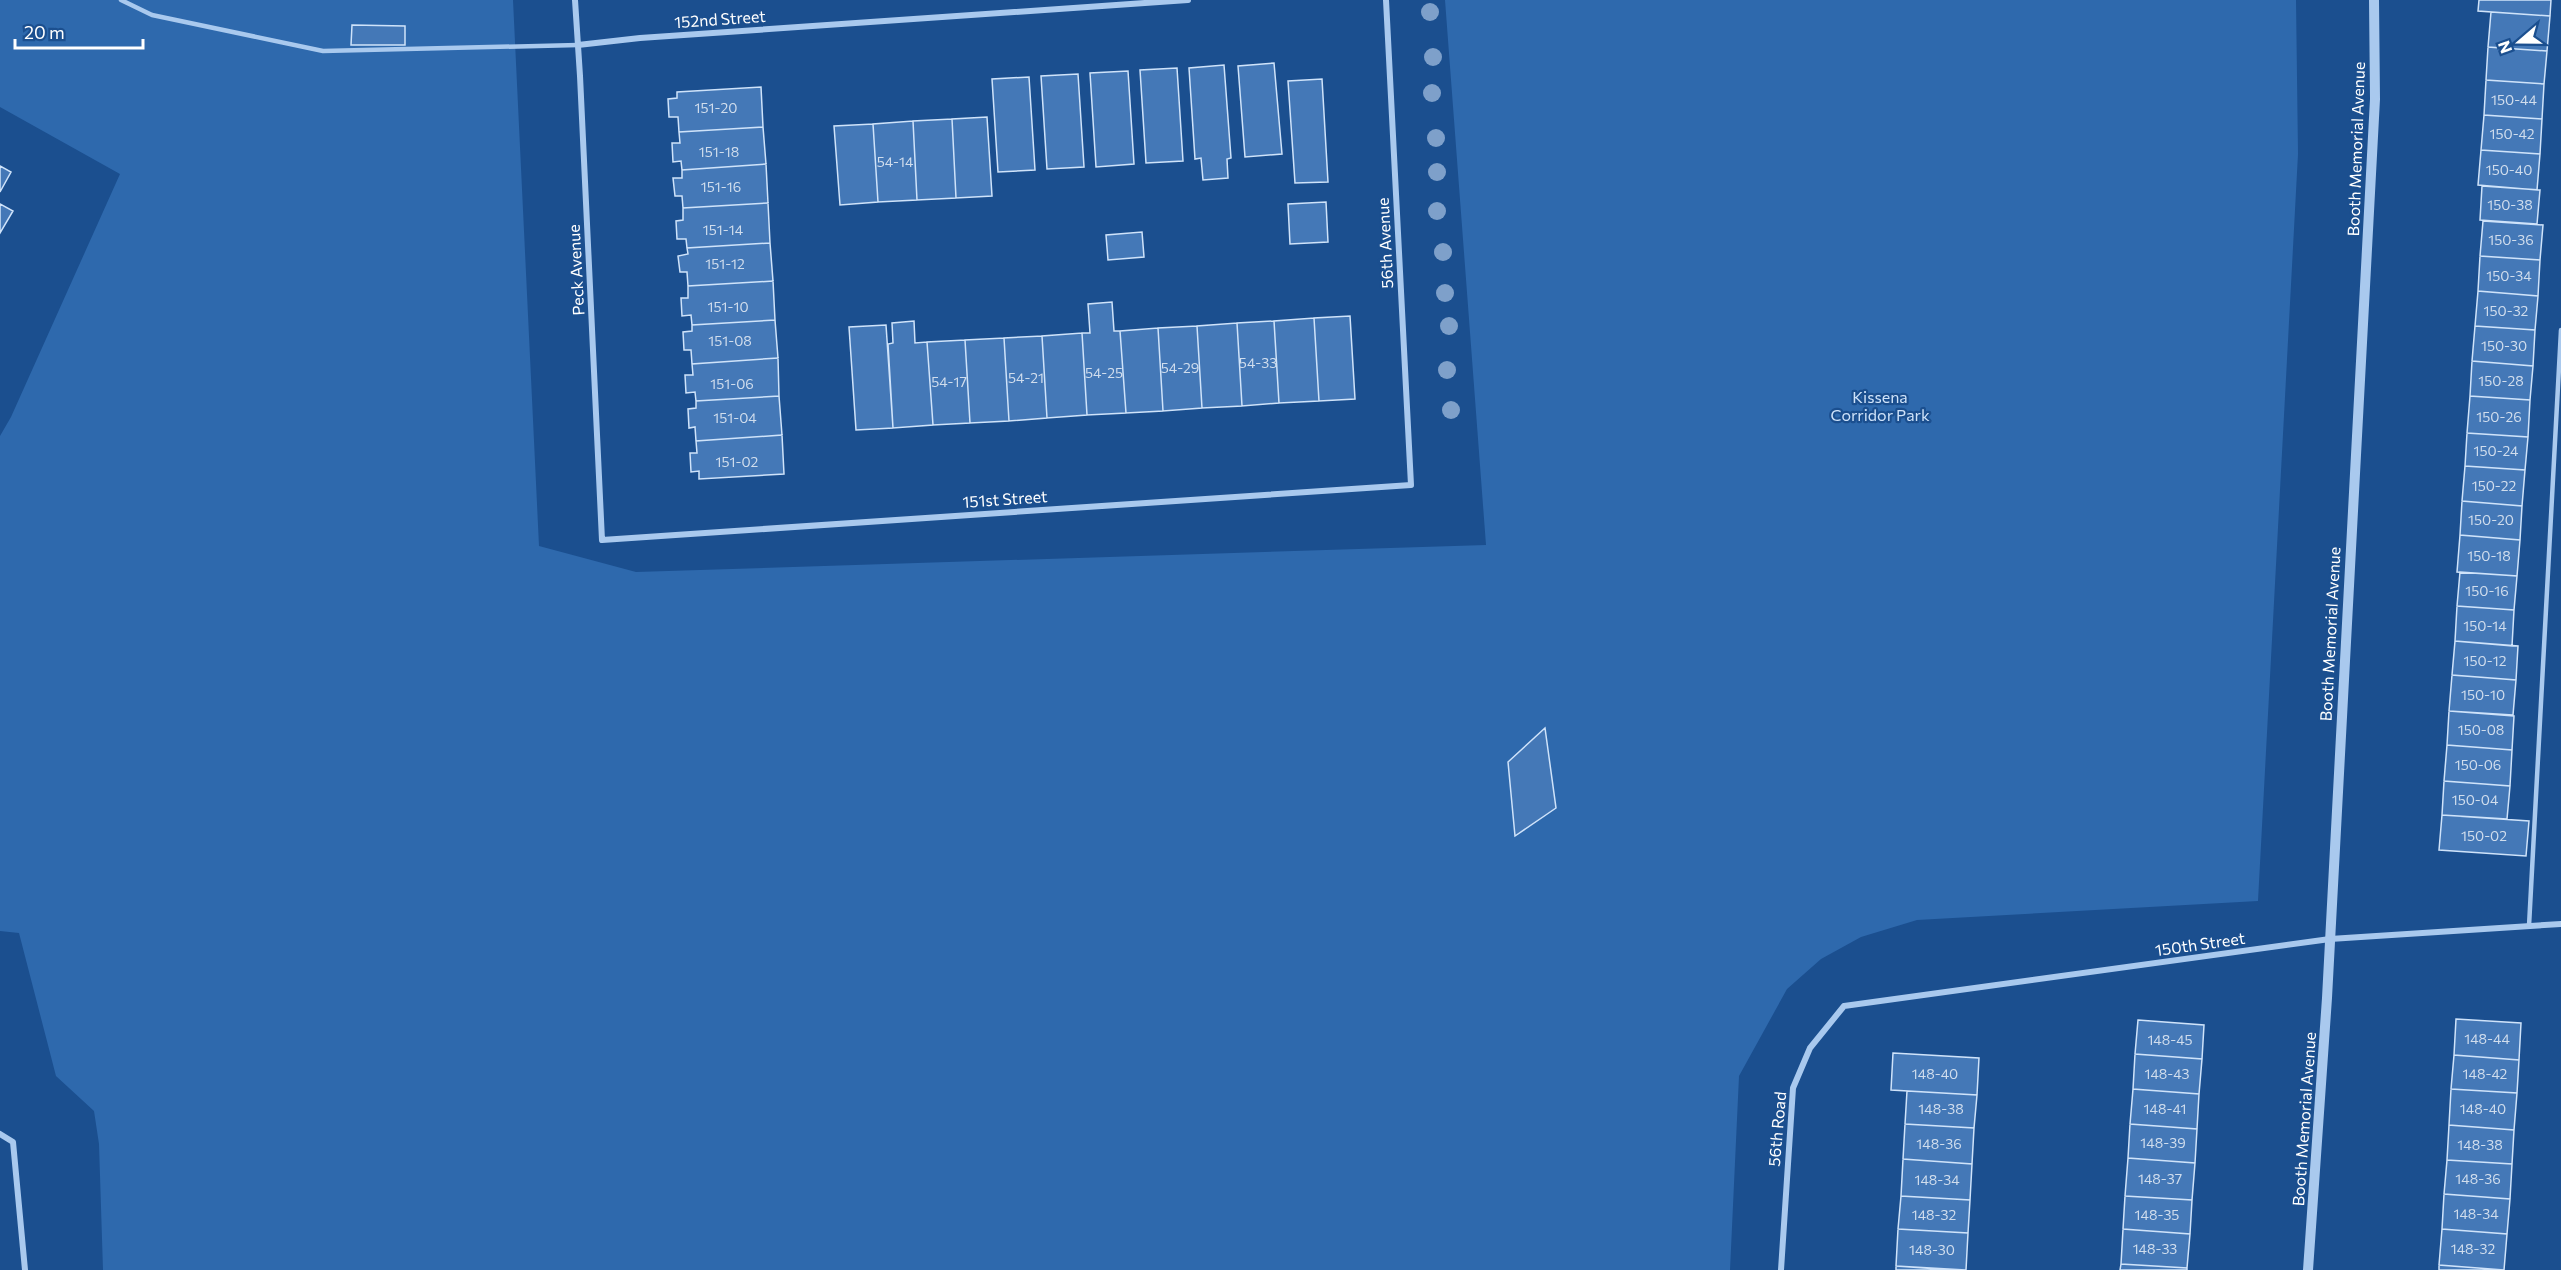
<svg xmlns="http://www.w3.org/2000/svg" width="2561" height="1270" font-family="Commissioner,sans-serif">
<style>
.green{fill:#2e69ad}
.building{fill:#4478b7;stroke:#cfe3fa;stroke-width:1.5}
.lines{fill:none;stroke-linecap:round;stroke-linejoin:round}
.service{stroke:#a9c9ee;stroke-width:4.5}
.minor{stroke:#a9c9ee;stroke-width:6}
.tertiary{stroke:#a9c9ee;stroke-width:10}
.tree{fill:#7ea0ca}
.labels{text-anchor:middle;stroke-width:4.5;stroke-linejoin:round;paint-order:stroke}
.number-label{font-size:14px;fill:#d0dded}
.street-label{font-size:16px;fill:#fff;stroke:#1b4f8f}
.park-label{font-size:16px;fill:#cfe3fa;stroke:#1b4f8f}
</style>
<rect width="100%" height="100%" fill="#1b4f8f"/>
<path class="green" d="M0 0H513L539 546 636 572 1486 545 1445 0H2296L2298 154 2258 901 1917 920 1861 937 1821 959 1787 989 1739 1076 1730 1270H103L99 1144 94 1111 56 1076 19 933 0 931V436L11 417 120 174 0 107Z"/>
<path class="building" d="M2479 0H2551L2550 16 2478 11Z
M2491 12 2550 16 2547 51 2488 47Z
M352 25 405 26V45H351Z
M2488 47 2547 51 2544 84 2486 80Z
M1274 63 1282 154 1245 157 1238 66Z
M1224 65 1231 158 1227 159 1228 178 1203 180 1201 158 1195 159 1189 68Z
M1177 68 1183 161 1146 163 1140 70Z
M1128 71 1134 164 1096 167 1090 73Z
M1078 74 1084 167 1047 169 1041 76Z
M1029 77 1035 170 998 172 992 79Z
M1322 79 1328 182 1295 183 1288 81Z
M2486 80 2544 84 2542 119 2484 115Z
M761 87 763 127 679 132 678 117H669L668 99 677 98V92Z
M2484 115 2542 119 2540 154 2481 150Z
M987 117 992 196 956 198 952 119Z
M952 119 956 198 917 200 913 121Z
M913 121 917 200 878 202 873 124Z
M873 124 878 202 840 205 834 126Z
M763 127 766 164 682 170 681 161 673 162 672 143H680L679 132Z
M2481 150 2540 154 2537 190 2478 185Z
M766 164 768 203 683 208 682 196H675L673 178H682V170Z
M0 166 11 172 0 192Z
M2482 186 2540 190 2537 224 2480 220Z
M1326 202 1328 242 1290 244 1288 204Z
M768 203 770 243 687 248 686 239H677L676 221 683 220V208Z
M0 204 13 211 0 233Z
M2483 221 2543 225 2540 260 2480 256Z
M1142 232 1144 257 1108 260 1106 235Z
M770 243 773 281 688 286 687 272H680L678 256 688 254 687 248Z
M2480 256 2540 260 2538 296 2478 291Z
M773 281 775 320 692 325 691 315 682 316 681 298H688V286Z
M2478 291 2538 296 2535 330 2475 326Z
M1112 302 1114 331H1120L1126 413 1087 415 1082 333H1090L1088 304Z
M1350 316 1355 399 1319 401 1314 318Z
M1314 318 1319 401 1279 403 1274 321Z
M775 320 778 358 692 364 691 350H684L683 332 692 331V325Z
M914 321 915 343 927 342 933 425 893 428 888 344 893 343 892 323Z
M1274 321 1279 403 1242 406 1237 323Z
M1237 323 1242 406 1202 408 1197 326Z
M886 325 893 428 856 430 849 327Z
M1197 326 1202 408 1163 411 1158 328Z
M2475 326 2535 330 2533 366 2472 361Z
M1158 328 1163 411 1126 413 1120 331Z
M1082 333 1087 415 1047 418 1042 336Z
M1042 336 1047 418 1009 421 1004 338Z
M1004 338 1009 421 970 423 965 340Z
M965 340 970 423 933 425 927 342Z
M778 358 779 396 696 401 695 392 686 393 685 375H693L692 364Z
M2472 361 2533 366 2530 400 2470 396Z
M779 396 782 435 696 441 695 427 689 428 688 409 696 408V401Z
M2470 396 2530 400 2528 437 2467 433Z
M2467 433 2528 437 2525 470 2465 466Z
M782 435 784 474 699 479V471L691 472 690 453H697L696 441Z
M2465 466 2525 470 2522 506 2462 501Z
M2462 501 2522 506 2520 540 2460 535Z
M2460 535 2520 540 2517 576 2457 572Z
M2460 572 2517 576 2514 610 2457 606Z
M2457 606 2514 610 2512 646 2455 641Z
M2455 641 2518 646 2516 680 2452 675Z
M2452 675 2516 680 2513 715 2449 711Z
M2449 711 2514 716 2512 750 2447 745Z
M1545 728 1556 808 1515 836 1508 762Z
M2447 745 2512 750 2510 786 2444 781Z
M2444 781 2510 786 2507 819 2442 815Z
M2442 815 2529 821 2526 856 2439 850Z
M2456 1019 2521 1023 2519 1060 2454 1055Z
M2138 1020 2204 1025 2202 1059 2135 1054Z
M1893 1053 1979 1058 1977 1095 1891 1090Z
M2135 1054 2202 1059 2199 1094 2133 1089Z
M2454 1055 2519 1060 2517 1093 2451 1089Z
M2133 1089 2199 1094 2197 1129 2130 1124Z
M2451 1089 2517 1093 2514 1130 2449 1125Z
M1907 1091 1977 1095 1974 1128 1905 1124Z
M1905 1124 1974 1128 1972 1164 1903 1159Z
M2130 1124 2197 1129 2195 1163 2128 1158Z
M2449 1125 2514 1130 2512 1164 2447 1160Z
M2128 1158 2195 1163 2192 1200 2125 1196Z
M1903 1159 1972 1164 1970 1200 1901 1196Z
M2447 1160 2512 1164 2510 1199 2444 1194Z
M2444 1194 2510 1199 2507 1234 2442 1229Z
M1901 1196 1970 1200 1968 1233 1898 1229Z
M2125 1196 2192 1200 2190 1234 2123 1229Z
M1898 1229 1968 1233 1966 1270 1896 1266Z
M2123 1229 2190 1234 2187 1268 2121 1264Z
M2442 1229 2507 1234 2504 1270 2439 1265Z
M2121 1264 2187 1268V1270H2120Z
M2439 1265 2504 1270H2439Z
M1896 1266 1952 1270H1896Z"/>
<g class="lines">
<path class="service" d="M121 0 152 15 323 51 578 45
M2529 926 2561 330"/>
<path class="minor" d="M575 0 580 76 602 540 1411 485 1386 0
M578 45 640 38 1188 0
M0 1134 13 1142 25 1270
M1781 1270 1793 1088 1810 1048 1844 1006 2330 939 2561 924"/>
<path class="tertiary" d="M2308 1270 2327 998 2375 99 2374 0"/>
</g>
<g class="tree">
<circle cx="1430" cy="12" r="9"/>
<circle cx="1433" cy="57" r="9"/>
<circle cx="1432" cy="93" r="9"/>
<circle cx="1436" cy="138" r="9"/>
<circle cx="1437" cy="172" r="9"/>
<circle cx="1437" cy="211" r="9"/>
<circle cx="1443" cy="252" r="9"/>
<circle cx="1445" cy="293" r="9"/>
<circle cx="1449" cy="326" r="9"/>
<circle cx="1447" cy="370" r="9"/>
<circle cx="1451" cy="410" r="9"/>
</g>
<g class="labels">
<g class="number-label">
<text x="2514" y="105">150-44</text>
<text x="716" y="113">151-20</text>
<text x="2512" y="139">150-42</text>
<text x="719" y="157">151-18</text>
<text x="895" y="167">54-14</text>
<text x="2509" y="175">150-40</text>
<text x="721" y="192">151-16</text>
<text x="2510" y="210">150-38</text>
<text x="723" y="235">151-14</text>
<text x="2511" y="245">150-36</text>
<text x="725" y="269">151-12</text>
<text x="2509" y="281">150-34</text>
<text x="728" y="312">151-10</text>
<text x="2506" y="316">150-32</text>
<text x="730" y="346">151-08</text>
<text x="2504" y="351">150-30</text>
<text x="1258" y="368">54-33</text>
<text x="1180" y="373">54-29</text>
<text x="1104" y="378">54-25</text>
<text x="1026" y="383">54-21</text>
<text x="2501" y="386">150-28</text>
<text x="949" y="387">54-17</text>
<text x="732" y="389">151-06</text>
<text x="2499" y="422">150-26</text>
<text x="735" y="423">151-04</text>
<text x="2496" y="456">150-24</text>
<text x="737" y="467">151-02</text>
<text x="2494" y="491">150-22</text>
<text x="2491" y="525">150-20</text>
<text x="2489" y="561">150-18</text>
<text x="2487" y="596">150-16</text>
<text x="2485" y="631">150-14</text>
<text x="2485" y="666">150-12</text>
<text x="2483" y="700">150-10</text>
<text x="2481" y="735">150-08</text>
<text x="2478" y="770">150-06</text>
<text x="2475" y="805">150-04</text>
<text x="2484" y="841">150-02</text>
<text x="2487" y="1044">148-44</text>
<text x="2170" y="1045">148-45</text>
<text x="1935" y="1079">148-40</text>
<text x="2167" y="1079">148-43</text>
<text x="2485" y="1079">148-42</text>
<text x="1941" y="1114">148-38</text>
<text x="2165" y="1114">148-41</text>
<text x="2483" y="1114">148-40</text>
<text x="2163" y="1148">148-39</text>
<text x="1939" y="1149">148-36</text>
<text x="2480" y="1150">148-38</text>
<text x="2160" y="1184">148-37</text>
<text x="2478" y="1184">148-36</text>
<text x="1937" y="1185">148-34</text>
<text x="2476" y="1219">148-34</text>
<text x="1934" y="1220">148-32</text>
<text x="2157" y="1220">148-35</text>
<text x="2155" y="1254">148-33</text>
<text x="2473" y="1254">148-32</text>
<text x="1932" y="1255">148-30</text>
</g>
<g class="street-label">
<text transform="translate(720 19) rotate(-4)" y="6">152nd Street</text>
<text transform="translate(2356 149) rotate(-88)" y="6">Booth Memorial Avenue</text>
<text transform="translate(1385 243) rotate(-93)" y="6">56th Avenue</text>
<text transform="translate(576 270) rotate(-93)" y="6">Peck Avenue</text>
<text transform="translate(1005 499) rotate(-4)" y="6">151st Street</text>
<text transform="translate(2330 634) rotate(-87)" y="6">Booth Memorial Avenue</text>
<text transform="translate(2200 944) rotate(-8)" y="6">150th Street</text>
<text transform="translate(2304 1119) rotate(-86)" y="6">Booth Memorial Avenue</text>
<text transform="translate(1777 1129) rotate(-85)" y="6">56th Road</text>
</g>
<g class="park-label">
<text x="1880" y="403">Kissena<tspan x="1880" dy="18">Corridor Park</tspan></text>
</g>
</g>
<g transform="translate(2519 42) rotate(250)" stroke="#1b4f8f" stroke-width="4.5" paint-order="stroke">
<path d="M0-4.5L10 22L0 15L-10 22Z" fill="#ffffff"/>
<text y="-9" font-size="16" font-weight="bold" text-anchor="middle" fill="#ffffff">N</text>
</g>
<path d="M15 39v9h128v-9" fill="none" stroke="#ffffff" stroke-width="3"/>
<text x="24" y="39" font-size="18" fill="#ffffff" stroke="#1b4f8f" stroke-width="4.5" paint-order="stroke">20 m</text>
</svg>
